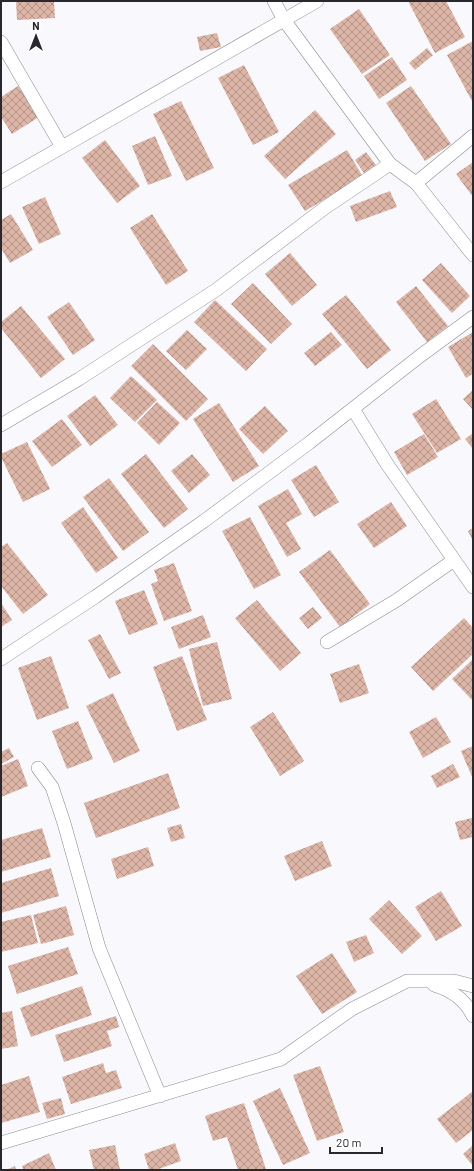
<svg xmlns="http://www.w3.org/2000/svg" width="474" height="1171" font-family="Barlow,sans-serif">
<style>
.building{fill:url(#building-cross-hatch)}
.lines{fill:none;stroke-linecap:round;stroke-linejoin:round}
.street-casing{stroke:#898a94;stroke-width:14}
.street{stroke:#fff;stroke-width:13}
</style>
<defs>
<pattern id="building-cross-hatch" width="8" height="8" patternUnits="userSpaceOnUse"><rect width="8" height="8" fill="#ddb5a7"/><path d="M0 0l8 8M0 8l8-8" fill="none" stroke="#b39388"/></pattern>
</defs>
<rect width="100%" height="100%" fill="#f9f9fd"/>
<path class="building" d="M16 1H54L55 18 17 20Z
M408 1H446L465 37 435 53Z
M359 9 390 55 362 74 330 29Z
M217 33 221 47 200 51 197 37Z
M473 41V103L447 55Z
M427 48 433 55 415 70 409 63Z
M392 57 407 80 379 99 364 76Z
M244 65 279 132 253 145 218 78Z
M18 86 39 117 12 134 1 117V97Z
M411 86 451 144 425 161 386 103Z
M181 101 214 168 186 181 153 114Z
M315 110 336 134 285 179 264 156Z
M155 136 172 176 148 185 132 146Z
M105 140 140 186 117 203 82 158Z
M347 150 363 177 305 211 288 185Z
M366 152 376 165 364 173 355 160Z
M473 162V197L456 174Z
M390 191 397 207 356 222 350 206Z
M45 197 61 234 39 244 22 207Z
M11 214 33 250 10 263 1 248V220Z
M152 214 188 271 166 285 130 228Z
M290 253 317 285 292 306 265 274Z
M441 263 470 296 452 313 422 280Z
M253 283 292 324 271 344 231 304Z
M416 286 448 326 427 342 396 302Z
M346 295 391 350 367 369 322 314Z
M215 300 267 349 246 371 194 322Z
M69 302 95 340 73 355 47 317Z
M21 306 65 359 41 378 1 328V322Z
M187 330 207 349 186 370 166 351Z
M331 332 342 345 315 366 304 353Z
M473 332V374L466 378 448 347Z
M153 344 208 399 186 421 131 366Z
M131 376 157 400 135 422 110 398Z
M473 390V410L463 399Z
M95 395 118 425 90 446 67 416Z
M436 399 461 439 437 453 412 414Z
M157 402 180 423 159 445 137 423Z
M219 403 259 466 233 482 193 419Z
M265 406 288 431 263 454 239 429Z
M62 419 82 445 52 467 32 441Z
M473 433V449L465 439Z
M424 434 438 457 407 475 394 452Z
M27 442 50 489 23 502 1 457V454Z
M146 454 188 509 164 528 121 474Z
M192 454 210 475 189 493 171 471Z
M316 465 339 502 314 517 291 480Z
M109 478 149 532 123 551 83 497Z
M288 489 302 514 286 523 301 549 287 557 258 506Z
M391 502 407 526 374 548 357 524Z
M83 507 118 558 96 573 61 523Z
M250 517 281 575 254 589 222 531Z
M473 528V541L468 531Z
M7 543 48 595 23 614 1 586V547Z
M330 550 370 604 340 627 299 572Z
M174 563 192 611 164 621 151 584 158 581 154 570Z
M144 590 158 624 129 635 115 601Z
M257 600 301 653 280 671 235 618Z
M1 603 12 620 1 627Z
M313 607 322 618 308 629 299 618Z
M203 615 211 637 179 649 171 627Z
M464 618 473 628V654L433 691 411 667Z
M100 634 121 673 109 679 88 640Z
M217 642 232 699 203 706 189 649Z
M51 656 69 708 37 720 18 668Z
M182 656 207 720 177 731 153 667Z
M473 659V701L452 679Z
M359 664 369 693 340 703 330 674Z
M113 693 140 751 114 763 86 706Z
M273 712 304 761 280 776 250 727Z
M436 717 451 742 423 758 409 732Z
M78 721 93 759 67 769 52 731Z
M473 746V779L461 751Z
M9 748 14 757 1 764V752Z
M18 759 28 786 1 797V766Z
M453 764 460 777 437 788 431 776Z
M168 773 180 808 96 838 84 803Z
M472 818 473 837 460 840 455 822Z
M181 824 185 838 171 842 167 828Z
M42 828 51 857 1 872V840Z
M322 841 332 866 295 881 284 856Z
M148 847 154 866 117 879 111 859Z
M51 868 59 896 1 913V883Z
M441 891 462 926 436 941 415 907Z
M389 900 422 936 402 954 369 919Z
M66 906 74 935 41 944 33 915Z
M31 915 38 943 1 952V922Z
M366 935 374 953 354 962 346 942Z
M68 947 78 974 17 994 8 966Z
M332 953 357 992 322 1014 296 976Z
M82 986 92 1015 31 1037 20 1008Z
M12 1011 18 1046 1 1049V1013Z
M116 1016 119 1027 107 1031 112 1046 64 1062 55 1035Z
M103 1063 106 1073 116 1070 122 1088 71 1104 62 1077Z
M320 1066 344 1132 317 1141 293 1075Z
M29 1076 40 1112 1 1123V1085Z
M280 1088 310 1153 283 1165 253 1101Z
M473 1091V1130L456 1143 437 1119Z
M61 1098 65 1114 47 1119 42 1103Z
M244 1103 266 1169 264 1170H238L227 1137 213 1141 205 1116Z
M175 1143 181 1161 156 1170H149L144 1154Z
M115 1145 120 1170H94L89 1150Z
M473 1145V1166L463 1154Z
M49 1153 56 1170H24L22 1166Z
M15 1166 16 1170H6Z"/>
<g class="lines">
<defs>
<path id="street" d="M274 1 284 20 390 164 416 183 473 255
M1 42 62 147
M1 182 317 1
M416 183 473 136
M353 409 387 464 473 587
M1 425 79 379 216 290 326 207 390 164
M327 642 397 600 454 560
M1 659 95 597 204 521 309 443 420 356 473 317
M38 768 52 787 64 823 99 948 160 1096
M434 985C451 990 465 999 473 1016
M1 1143 281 1059 352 1009 407 981H454L473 986"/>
</defs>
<use href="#street" class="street-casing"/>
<use href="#street" class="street"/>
</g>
<rect width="474" height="1171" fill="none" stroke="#29292d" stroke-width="4"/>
<g transform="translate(36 36)" stroke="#ffffff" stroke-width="3" paint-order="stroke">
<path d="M0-3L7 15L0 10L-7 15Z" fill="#29292d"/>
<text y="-6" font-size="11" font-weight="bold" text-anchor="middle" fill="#29292d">N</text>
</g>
<path d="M330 1147v6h52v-6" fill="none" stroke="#29292d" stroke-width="2"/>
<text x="336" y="1147" font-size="12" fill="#29292d" stroke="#ffffff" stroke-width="3" paint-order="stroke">20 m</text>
</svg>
